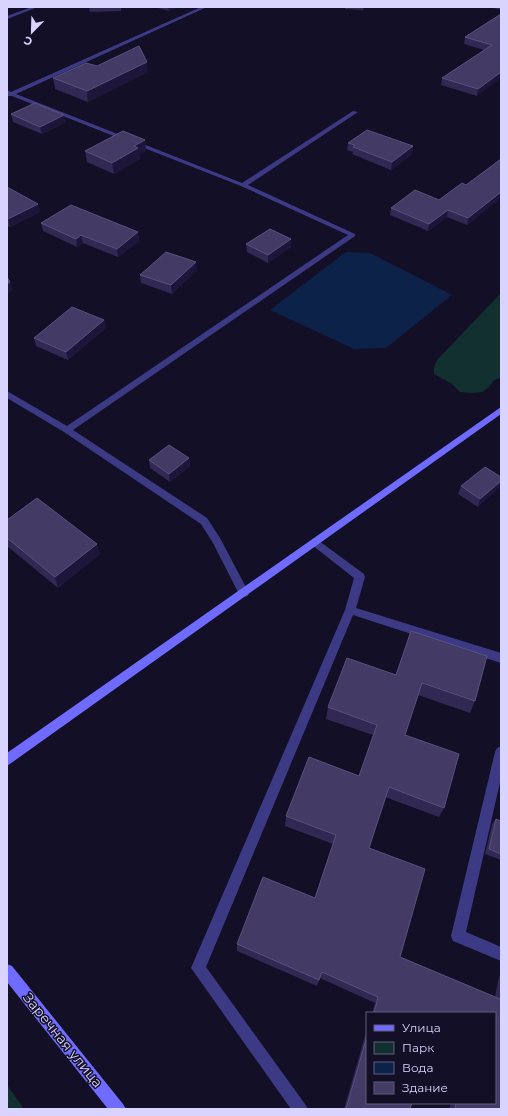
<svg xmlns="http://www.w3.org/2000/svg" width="508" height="1116" font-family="Montserrat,sans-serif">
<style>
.green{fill:#12302f}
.water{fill:#0c2248}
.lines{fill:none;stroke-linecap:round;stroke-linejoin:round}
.lane{fill:#3d3a85;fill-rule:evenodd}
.secondary{fill:#6f6bff;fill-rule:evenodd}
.wall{fill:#312854}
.shaded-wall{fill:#1d163a}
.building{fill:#433a66;stroke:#5a527e}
.labels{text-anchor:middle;stroke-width:3;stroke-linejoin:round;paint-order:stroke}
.near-street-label{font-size:14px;fill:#d9d4ff;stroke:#130f26}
</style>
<rect width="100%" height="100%" fill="#130f26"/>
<path class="green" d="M501 293V378L494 380 489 387 482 392 471 393 460 392 452 384 434 374V367L437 360Z
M7 1085 24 1109H7Z"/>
<path class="water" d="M346 252 370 253 452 295 386 348 354 349 270 310Z"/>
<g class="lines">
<path class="lane" d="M32 7H38L7 19V16Z
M201 7H207L16 94 242 183 353 111 358 112 248 185 355 234V236L73 430 207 518 220 538 249 593 248 596 244 597 240 596 213 543 201 524 64 432 7 398V391L67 426 348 235 241 186 12 96H7V90L11 92Z
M315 538 364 574 365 577 356 608 501 653V663L353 615 206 967 305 1104 308 1109H291L191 968 345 610 354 578 312 545 310 542 312 539Z
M501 746V778L466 932 501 947V961L453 941 451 936 495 752 497 748Z"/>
<path class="secondary" d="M501 407V414L7 766V753Z
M7 964 12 966 123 1104 126 1109H108L7 982Z"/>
</g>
<path class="wall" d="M89 7H121V11L90 12Z
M154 7H178L169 11Z
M345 7H364L363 10 345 9Z
M489 7H501V10Z
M501 14 477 96 441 85 442 78 484 50 464 44 465 37Z
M97 66 148 72 88 102 55 89 53 78Z
M11 114 64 115 66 122 42 134 13 122Z
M145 140 146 151 139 155 140 159 114 174 87 162 85 151Z
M348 143 413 146 412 154 391 170 352 154 353 152 347 150Z
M501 159V198L467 225 447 217 428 231 390 215 391 208 439 200 466 185Z
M7 187 40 212 10 227 7 226Z
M41 223 138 232 139 241 118 257 83 243 77 247 43 231Z
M291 239V247L268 263 247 252 246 244Z
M197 270 172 294 141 283 140 275Z
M104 320 106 328 68 360 36 346 34 338Z
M189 458 190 466 170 482 150 468 149 460Z
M501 477 478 507 458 494 461 486Z
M7 520 100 554 58 588 7 546Z
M396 675 475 701 470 713 418 695 405 735 444 808 439 817 385 797 369 848 400 957 495 997 499 977 501 975V1109H449L451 1103H495V1013H372L375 1003 320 978 317 986 237 951V944L315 898 333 844 285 826 286 816 359 776 373 735 326 719 328 707Z
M496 819 501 821V860L485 854 492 824Z
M367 1029V1103L410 1109H344Z"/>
<path class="shaded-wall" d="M168 7H178L169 11Z
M147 62 148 72 88 102 87 91Z
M501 72V78L477 96 478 89Z
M64 115 66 122 42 134 40 127Z
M145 140 146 151 139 155 140 159 114 174 112 163 134 146Z
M413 146 412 154 391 170 392 162Z
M501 192V198L467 225 468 218Z
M38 204 40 212 10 227 8 219Z
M448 210 447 217 428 231 429 224Z
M138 232 139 241 118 257 117 249Z
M81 235 83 243 77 247 76 239Z
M291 239V247L268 263V255Z
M196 262 197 270 172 294 171 285Z
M10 282 13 290 7 294V284Z
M104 320 106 328 68 360 66 352Z
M189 458 190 466 170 482 169 474Z
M501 481V487L478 507 480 499Z
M97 544 100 554 58 588 55 577Z"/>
<path class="building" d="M501 14V72L478 89 442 78 492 45 465 37Z
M139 46 147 62 87 91 53 78 86 63 97 66Z
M35 103 64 115 40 127 11 114Z
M367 130 413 146 392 162 353 147 355 145 348 143Z
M123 131 145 140 134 146 138 148 112 163 85 151Z
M501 159V192L468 218 448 210 429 224 391 208 415 190 439 200 462 183 466 185Z
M7 187 38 204 8 219H7Z
M71 205 138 232 117 249 81 235 76 239 41 223Z
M270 229 291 239 268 255 246 244Z
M166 252 196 262 171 285 140 275Z
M7 277 10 282 7 284Z
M72 307 104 320 66 352 34 338Z
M169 445 189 458 169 474 149 460Z
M485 467 501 477V481L480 499 461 486Z
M37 498 97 544 55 577 7 538V520Z
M411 631 487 656 475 701 422 683 405 735 459 754 444 808 389 787 369 848 425 869 400 957 500 999 501 994V1109H455L456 1103H495V1013H374L378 997 322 972 319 980 237 944 263 877 315 898 336 835 286 816 309 757 359 776 377 725 328 707 347 658 396 675Z
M496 819 501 821V854L489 849Z
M367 1036V1103H412L410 1109H346Z"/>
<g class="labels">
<g class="near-street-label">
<text transform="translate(63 1040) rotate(51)" y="5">Заречная улица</text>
</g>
</g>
<rect width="508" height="1116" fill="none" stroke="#d9d4ff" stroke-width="16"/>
<rect x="366" y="1012" width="130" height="92" fill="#130f26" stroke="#625e7d"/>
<rect x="374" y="1025" width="20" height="6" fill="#6f6bff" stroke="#625e7d"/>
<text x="402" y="1032" font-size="12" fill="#d9d4ff">Улица</text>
<rect x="374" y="1042" width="20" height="12" fill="#12302f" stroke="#625e7d"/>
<text x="402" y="1052" font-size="12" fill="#d9d4ff">Парк</text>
<rect x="374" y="1062" width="20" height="12" fill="#0c2248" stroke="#625e7d"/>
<text x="402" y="1072" font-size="12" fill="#d9d4ff">Вода</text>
<rect x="374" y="1082" width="20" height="12" fill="#433a66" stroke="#625e7d"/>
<text x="402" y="1092" font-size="12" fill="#d9d4ff">Здание</text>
<g transform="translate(32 32) rotate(203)" stroke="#130f26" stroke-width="3" paint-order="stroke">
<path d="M0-3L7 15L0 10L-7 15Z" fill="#d9d4ff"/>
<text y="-6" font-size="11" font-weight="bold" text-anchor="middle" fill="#d9d4ff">С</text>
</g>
</svg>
